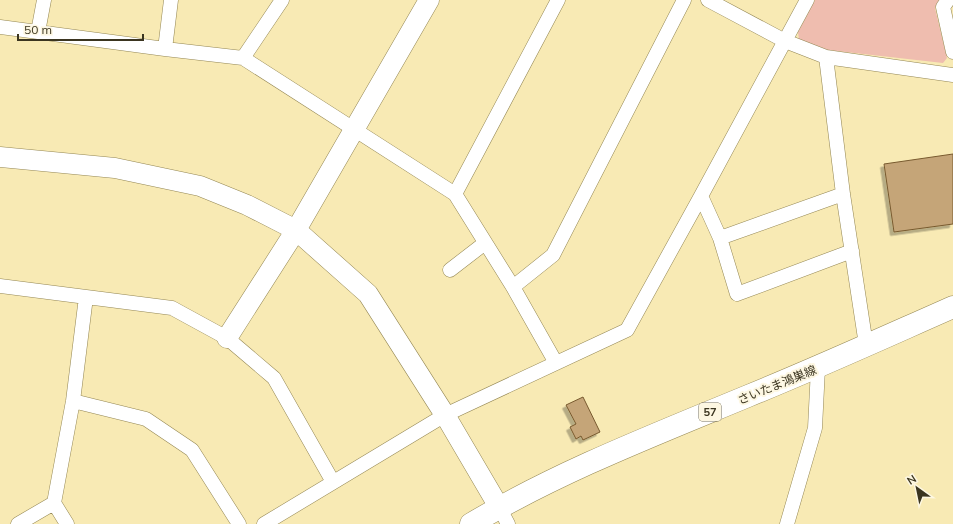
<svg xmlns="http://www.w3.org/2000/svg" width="953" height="524" font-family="Mulish,'Noto Sans JP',sans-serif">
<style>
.green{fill:#efbdaf}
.building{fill:#c5a578;stroke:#785a2f;filter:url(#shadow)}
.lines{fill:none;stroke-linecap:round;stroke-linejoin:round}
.street-casing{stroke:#948754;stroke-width:15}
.secondary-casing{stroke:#948754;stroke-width:21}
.primary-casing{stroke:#948754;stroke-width:23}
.street{stroke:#fff;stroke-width:14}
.secondary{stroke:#fff;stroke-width:20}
.primary{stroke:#fff;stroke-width:22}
.labels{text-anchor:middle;stroke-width:4;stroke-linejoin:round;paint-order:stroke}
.shield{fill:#fdf7e2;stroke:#756f5a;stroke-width:1}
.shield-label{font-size:11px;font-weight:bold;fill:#3b3520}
.street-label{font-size:12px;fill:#3b3520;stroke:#fdf7e2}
</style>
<defs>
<filter id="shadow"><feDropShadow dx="-3.5" dy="3.5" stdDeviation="0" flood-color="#0004"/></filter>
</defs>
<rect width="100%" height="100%" fill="#f8eab4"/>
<path class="green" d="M815 0H939L935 8 947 58 943 63 819 49 799 40 798 32Z"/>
<path class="building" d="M953 154V224L894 232 884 164Z
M583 397 600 432 583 440 581 436 576 439 570 427 576 424 566 405Z"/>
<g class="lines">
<defs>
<path id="street" d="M708 0 785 41 826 57 953 75
M948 0 943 7 953 52
M0 27 165 49 243 58 282 0
M38 32 44 0
M165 49 171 0
M826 57 843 194 866 345
M243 58 455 194 513 287 556 363
M455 194 558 0
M701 196 720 238 737 294 852 251
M720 238 843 194
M450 270 485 243
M0 286 172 308 227 338 274 378 333 482
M513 287 553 255 684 0
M73 401 146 419 192 450 239 524
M499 507 508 524
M18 524 54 503
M67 524 54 503 73 401 86 297
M264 524 445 415 627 330 701 196 807 0
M787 524 815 428 818 368"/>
<path id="secondary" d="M0 157 115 168 200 186 247 205 296 230 368 294 445 415 499 507
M227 338 296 230 429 0"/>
<path id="primary" d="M471 524C558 472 654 435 748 396 817 368 885 337 953 307"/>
</defs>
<use href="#street" class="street-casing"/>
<use href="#secondary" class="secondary-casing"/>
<use href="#primary" class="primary-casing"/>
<use href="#street" class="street"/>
<use href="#secondary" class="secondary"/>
<use href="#primary" class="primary"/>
</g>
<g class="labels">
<rect class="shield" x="699" y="403" width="22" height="18" rx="3"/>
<g class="shield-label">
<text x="710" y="416">57</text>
</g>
<g class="street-label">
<text transform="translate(777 385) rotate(-22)" y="4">さいたま鴻巣線</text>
</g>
</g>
<g transform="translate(917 488) rotate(327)" stroke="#fdf7e2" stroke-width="3" paint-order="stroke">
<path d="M0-3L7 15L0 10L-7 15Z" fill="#3b3520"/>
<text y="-6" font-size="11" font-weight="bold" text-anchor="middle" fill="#3b3520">N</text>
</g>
<path d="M18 34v6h125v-6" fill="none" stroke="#3b3520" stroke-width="2"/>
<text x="24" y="34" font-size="12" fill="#3b3520" stroke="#fdf7e2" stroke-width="3" paint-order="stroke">50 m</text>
</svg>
